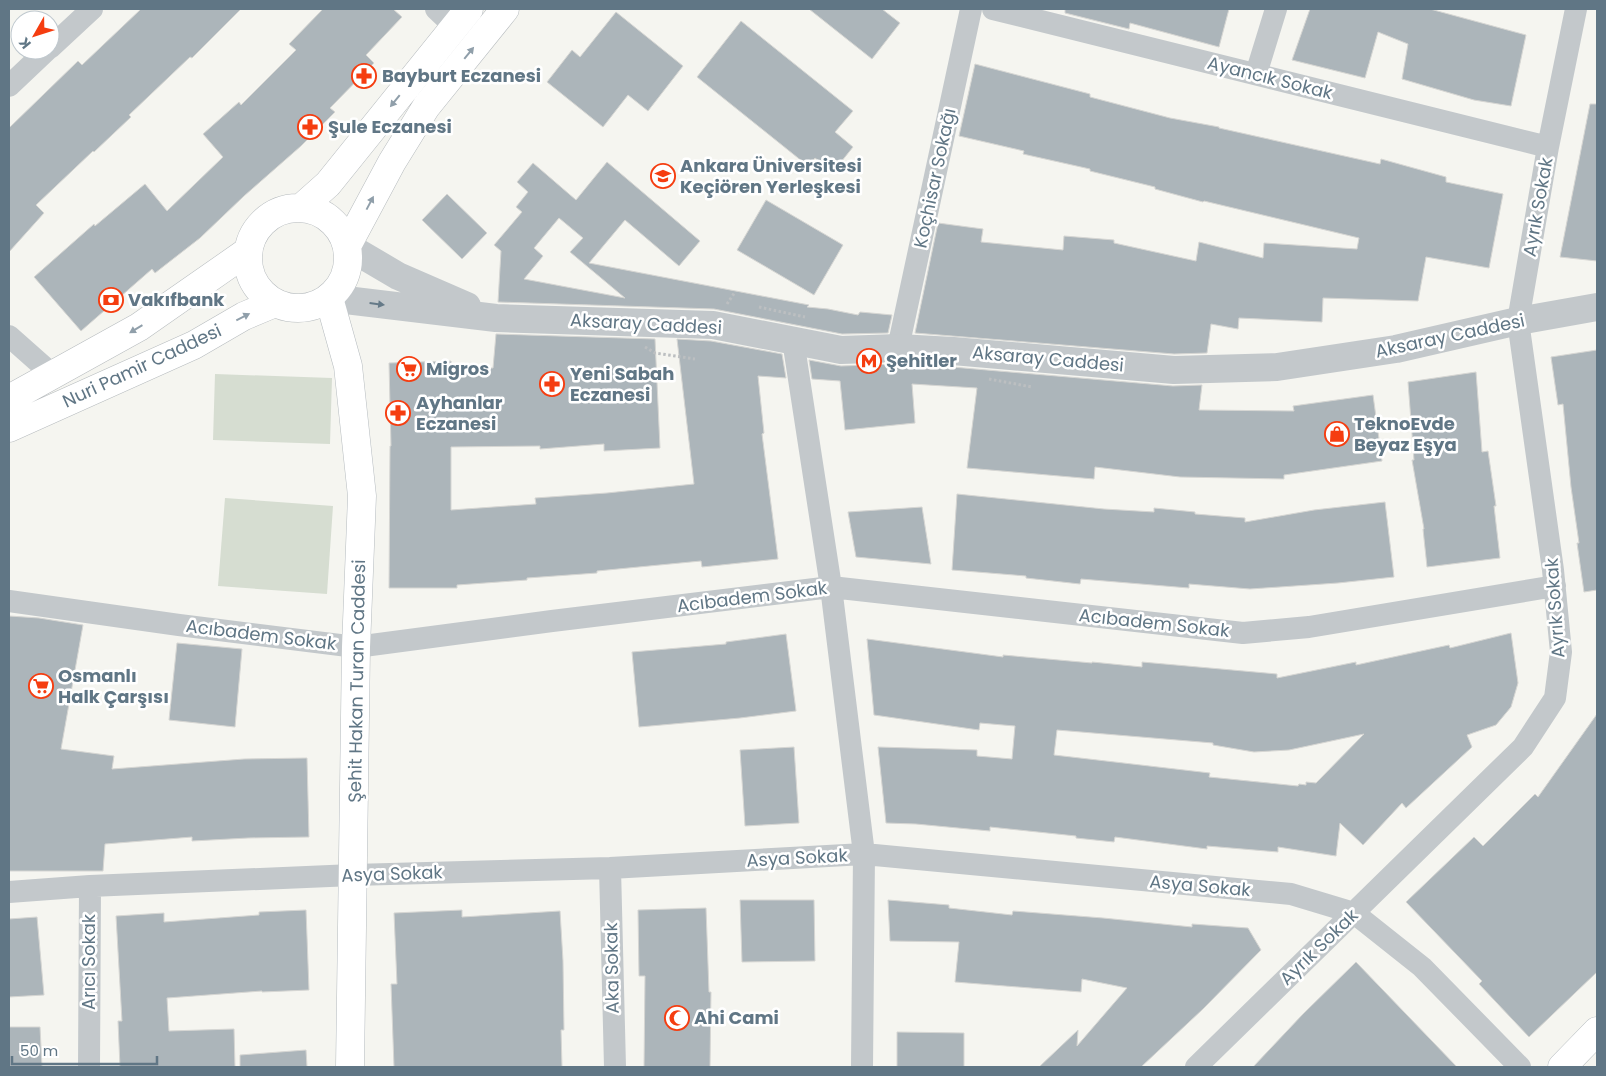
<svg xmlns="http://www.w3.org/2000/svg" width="1606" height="1076" font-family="Poppins,sans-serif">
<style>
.green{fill:#d6ddd1}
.building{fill:#acb5ba;stroke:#d6d6d3;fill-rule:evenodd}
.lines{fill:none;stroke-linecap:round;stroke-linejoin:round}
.secondary-casing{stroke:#b5bbbf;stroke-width:29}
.primary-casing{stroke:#b6bbbe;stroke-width:29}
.path{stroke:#bcbfc1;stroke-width:3;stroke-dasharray:2.5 2.5;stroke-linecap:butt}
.minor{stroke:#c3c8cb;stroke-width:22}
.tertiary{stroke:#c3c8cb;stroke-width:28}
.secondary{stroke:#fff;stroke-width:28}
.primary{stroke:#fff;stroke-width:28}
.oneway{fill:#909faa}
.oneway2{fill:#657a88}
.labels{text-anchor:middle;stroke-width:5;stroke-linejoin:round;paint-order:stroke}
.poi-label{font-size:18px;font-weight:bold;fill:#607685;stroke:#fff;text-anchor:start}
.street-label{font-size:18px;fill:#607685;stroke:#fff}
</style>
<rect width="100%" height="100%" fill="#f5f5f0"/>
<path class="green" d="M215 374 332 378 330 444 213 440Z
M225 498 333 506 327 594 218 586Z"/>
<path class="building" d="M141 9H241L192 58 190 57 129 115 131 117 94 152 93 151 36 205 44 213 9 252V128L78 61 82 65Z
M323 9H393L402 17 366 55 374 63 330 108 335 112 301 146 244 196 200 238 155 273 152 269 81 331 34 277 94 224 95 226 145 184 167 211 223 157 203 134 239 102 241 105 296 50 289 44Z
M809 9H882L900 23 872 59Z
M1065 9H1229L1219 47 1130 23 1129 29 1065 13Z
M1310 9H1430L1526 35 1511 106 1474 100 1402 79 1408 44 1378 32 1365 78 1292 60Z
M616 12 683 66 648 111 628 95 603 127 547 82 572 50 580 57Z
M741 21 853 111 835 132 853 147 833 172 815 158 808 166 697 77Z
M975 64 1090 94V97L1170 118 1219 127V128L1380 164 1381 159 1446 177V182L1503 194 1489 268 1426 257 1418 301 1323 298 1322 322 1239 318 1238 329 1211 324 1207 353 1174 354 915 333 938 223 983 229 981 242 1063 250 1064 236 1114 240V243L1196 261 1199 242 1263 258 1264 243 1357 249 1359 238 1204 201 1203 202 1155 189V187L1090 171V169L1023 154 1024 151 959 136Z
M1590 104H1597V261L1560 257Z
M607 162 700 241 679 266 625 220 589 263 809 305 807 307 828 309 858 315 860 312 892 315 888 333 842 334 714 309 498 302 501 251 494 245 522 212 516 207 528 192 517 182 533 163 576 200ZM559 218 583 238 570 252 625 298 524 279 543 256 534 248Z
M447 194 487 233 462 259 422 220Z
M766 200 843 245 814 295 737 250Z
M496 334 655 339 660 448 604 451V444L540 449V446L451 447V510L536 504 535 498 607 493 694 484 677 339 711 341 782 354 786 378 758 376 764 433 762 434 778 559 702 567 701 561 597 571V573L527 578V580L457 585V588H389L390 446H391L389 363 451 361 452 368H493Z
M1597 350V590L1584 592 1577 543H1579L1571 487 1563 404 1558 405 1551 357Z
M809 360 841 366 898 364 952 367 1173 386 1202 385 1199 410 1294 411 1293 406 1373 395 1382 461 1284 475V479L1180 477 1095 467 1094 479 967 468 977 388 912 384 915 423 845 430 840 381 812 379Z
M1476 372 1482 452 1488 451 1496 506H1494L1500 558 1427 567 1423 529H1424L1412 460H1414L1408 382Z
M957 494 1104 509 1154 512V508L1195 512V514L1245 518V522L1314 510 1385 502 1394 577 1338 583 1250 589 1189 584V588L1081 579 1080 584 1026 578V576L952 570Z
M922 507 931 564 856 557 848 512Z
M9 616 39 618 83 625 61 749 114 756 112 769 244 759 307 758 309 837 248 838 192 841V837L105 844 103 871H9Z
M1511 633 1518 683 1511 707 1496 725 1467 735 1472 747 1406 808 1402 803 1363 845 1340 823 1336 856 1278 847V852L1207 846V849L1115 837 1114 842 1076 838V836L990 827V831L916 824 886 823 878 747 977 750V756L1012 759 1015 726 980 723 979 730 874 715 867 639 1003 657V655L1092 663V662L1142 667V662L1277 674V678L1356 662V665L1449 645 1450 648ZM1057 730 1213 743V745L1254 752 1289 750 1364 734 1316 783 1306 782V785L1299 784 1298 786 1209 777 1210 773 1054 755Z
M786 634 796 711 740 718 639 727 632 652 726 644V642Z
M177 643 242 649 235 727 169 720Z
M1597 714V972L1529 1037 1479 984 1482 981 1406 902 1474 837 1483 846 1535 794 1538 797Z
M794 747 799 823 745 826 740 750Z
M740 900H814L815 961 742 962Z
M888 900 949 905V908L1012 915 1013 911 1103 918 1192 927V924L1248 928 1261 950 1203 1009 1141 1067H1039L1078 1030 1077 1046 1127 988 1082 979 1081 992 955 982 959 942 890 941Z
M706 908 709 992H711L710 1067H644L645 976H639L638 910Z
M306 910 309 990 262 992V991L167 998 169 1031 234 1029 235 1067H120L118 1021H122L116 916 164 913V922L259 915V912Z
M462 910V917L560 911 563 961 564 1030H561L562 1067H394L391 984H397L394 913Z
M37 917 44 995 9 997V919Z
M1356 962 1457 1067H1253L1303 1014Z
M9 1027H40L42 1067H9Z
M897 1032 964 1033V1067H897Z
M306 1050 307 1067H240V1055Z"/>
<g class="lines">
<defs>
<path id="secondary" d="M329 298 348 366 362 496 356 647 350 1067
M1562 1067 1597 1031"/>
<path id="primary" d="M248 258a50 50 0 1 1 100 0a50 50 0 1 1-100 0Z
M301 208 328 184 469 9
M347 246 392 162 426 107 505 9
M9 399 139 327 248 251
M9 428 194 345 244 316 275 303"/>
</defs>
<use href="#secondary" class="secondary-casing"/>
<use href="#primary" class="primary-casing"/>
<path class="path" d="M727 304 735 292
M759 307 805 317
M645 347 655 353 695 359
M989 379 1032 387"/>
<path class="minor" d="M436 9 455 27
M993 9 1548 147
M50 48 92 9
M1256 74 1276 9
M9 86 47 50
M9 336 53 375
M793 340 831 587 864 854 862 1067
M898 348 971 9
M9 601 179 625 356 647 552 621 831 587 1243 633 1309 627 1555 586
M610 868 615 1067
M9 892 90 886 353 875 610 868 864 854 1291 894 1354 913 1422 967 1520 1067
M89 1067 90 886
M1196 1067 1523 747 1555 698 1561 652 1553 570 1518 321 1548 147 1576 9"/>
<path class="tertiary" d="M347 246 398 276 467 306
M329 298 496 318 713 325 841 350 898 348 953 351 1174 370 1277 367 1396 349 1518 321 1597 307"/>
<use href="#secondary" class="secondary"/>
<use href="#primary" class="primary"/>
</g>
<defs><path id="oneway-solid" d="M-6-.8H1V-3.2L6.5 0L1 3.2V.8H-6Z" transform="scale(1.25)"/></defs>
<g class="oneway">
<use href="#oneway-solid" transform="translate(469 53) rotate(-51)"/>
<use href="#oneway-solid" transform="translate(395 101) rotate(129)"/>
<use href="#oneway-solid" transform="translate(370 203) rotate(-62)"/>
<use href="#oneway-solid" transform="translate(243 317) rotate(-27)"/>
<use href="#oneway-solid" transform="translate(136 329) rotate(149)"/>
</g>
<use class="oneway2" href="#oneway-solid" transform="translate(377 304) rotate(7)"/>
<defs>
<symbol id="pharmacy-ring" viewBox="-11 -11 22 22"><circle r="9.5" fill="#fff" stroke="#f53d10" stroke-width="1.5"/><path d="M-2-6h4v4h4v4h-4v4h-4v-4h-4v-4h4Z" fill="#f53d10"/></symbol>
<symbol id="university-ring" viewBox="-11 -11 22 22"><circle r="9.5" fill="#fff" stroke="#f53d10" stroke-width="1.5"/><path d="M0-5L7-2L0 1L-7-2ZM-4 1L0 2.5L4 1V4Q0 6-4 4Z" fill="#f53d10"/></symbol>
<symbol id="bank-ring" viewBox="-11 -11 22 22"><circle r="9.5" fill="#fff" stroke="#f53d10" stroke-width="1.5"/><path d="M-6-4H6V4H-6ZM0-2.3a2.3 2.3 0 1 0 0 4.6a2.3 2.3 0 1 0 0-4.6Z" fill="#f53d10"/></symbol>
<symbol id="metro-ring" viewBox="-11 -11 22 22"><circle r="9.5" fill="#fff" stroke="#f53d10" stroke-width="1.5"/><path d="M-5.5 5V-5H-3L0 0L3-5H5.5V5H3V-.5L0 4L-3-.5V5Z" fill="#f53d10"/></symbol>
<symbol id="supermarket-ring" viewBox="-11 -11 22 22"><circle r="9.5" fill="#fff" stroke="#f53d10" stroke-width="1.5"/><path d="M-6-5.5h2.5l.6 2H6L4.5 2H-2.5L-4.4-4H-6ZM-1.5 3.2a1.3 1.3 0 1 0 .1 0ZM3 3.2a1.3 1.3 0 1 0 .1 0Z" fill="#f53d10"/></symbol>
<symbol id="shop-ring" viewBox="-11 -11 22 22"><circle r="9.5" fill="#fff" stroke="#f53d10" stroke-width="1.5"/><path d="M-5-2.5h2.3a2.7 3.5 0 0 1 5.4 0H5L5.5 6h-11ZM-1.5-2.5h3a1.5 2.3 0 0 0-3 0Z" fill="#f53d10"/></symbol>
<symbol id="mosque-ring" viewBox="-11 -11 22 22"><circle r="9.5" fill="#fff" stroke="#f53d10" stroke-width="1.5"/><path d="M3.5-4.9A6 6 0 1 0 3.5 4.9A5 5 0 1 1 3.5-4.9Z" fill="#f53d10"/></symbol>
</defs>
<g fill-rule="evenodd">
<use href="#pharmacy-ring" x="350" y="62" width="28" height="28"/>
<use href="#pharmacy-ring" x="296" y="113" width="28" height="28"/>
<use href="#university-ring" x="649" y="162" width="28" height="28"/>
<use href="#bank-ring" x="97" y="286" width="28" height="28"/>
<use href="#metro-ring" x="855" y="347" width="28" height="28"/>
<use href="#supermarket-ring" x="395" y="355" width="28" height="28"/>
<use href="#pharmacy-ring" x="538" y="370" width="28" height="28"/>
<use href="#pharmacy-ring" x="384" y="399" width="28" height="28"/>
<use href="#shop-ring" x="1323" y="420" width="28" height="28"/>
<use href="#supermarket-ring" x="27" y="672" width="28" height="28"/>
<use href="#mosque-ring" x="663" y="1004" width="28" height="28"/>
</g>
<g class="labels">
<g class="poi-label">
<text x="382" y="82">Bayburt Eczanesi</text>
<text x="328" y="133">Şule Eczanesi</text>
<text x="680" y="172">Ankara Üniversitesi<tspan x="680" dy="21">Keçiören Yerleşkesi</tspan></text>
<text x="128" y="306">Vakıfbank</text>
<text x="886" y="367">Şehitler</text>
<text x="426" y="375">Migros</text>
<text x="570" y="380">Yeni Sabah<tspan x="570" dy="21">Eczanesi</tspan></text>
<text x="416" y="409">Ayhanlar<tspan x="416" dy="21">Eczanesi</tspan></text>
<text x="1354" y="430">TeknoEvde<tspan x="1354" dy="21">Beyaz Eşya</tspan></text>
<text x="58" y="682">Osmanlı<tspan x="58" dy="21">Halk Çarşısı</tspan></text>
<text x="694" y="1024">Ahi Cami</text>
</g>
<g class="street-label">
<text transform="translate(1270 78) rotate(14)" y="6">Ayancık Sokak</text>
<text transform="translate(935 178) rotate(-78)" y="6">Koçhisar Sokağı</text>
<text transform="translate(1538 207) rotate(-80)" y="6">Ayrık Sokak</text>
<text transform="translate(646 324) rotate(3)" y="6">Aksaray Caddesi</text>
<text transform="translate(1450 336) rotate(-12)" y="6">Aksaray Caddesi</text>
<text transform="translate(1048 359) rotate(5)" y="6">Aksaray Caddesi</text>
<text transform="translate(142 366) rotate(-25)" y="6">Nuri Pamir Caddesi</text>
<text transform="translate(752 597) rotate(-7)" y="6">Acıbadem Sokak</text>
<text transform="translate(1555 608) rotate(-94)" y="6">Ayrık Sokak</text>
<text transform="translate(1154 623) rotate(6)" y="6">Acıbadem Sokak</text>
<text transform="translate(261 635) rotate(7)" y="6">Acıbadem Sokak</text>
<text transform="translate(357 681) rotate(-89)" y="6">Şehit Hakan Turan Caddesi</text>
<text transform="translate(797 858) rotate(-3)" y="6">Asya Sokak</text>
<text transform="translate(392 874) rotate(-2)" y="6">Asya Sokak</text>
<text transform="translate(1200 886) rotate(5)" y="6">Asya Sokak</text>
<text transform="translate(1319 947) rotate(-44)" y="6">Ayrık Sokak</text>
<text transform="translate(89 962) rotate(-90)" y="6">Arıcı Sokak</text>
<text transform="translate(612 968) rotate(-91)" y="6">Aka Sokak</text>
</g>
</g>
<rect width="1606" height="1076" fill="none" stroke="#607685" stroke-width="20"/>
<g transform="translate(35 35) rotate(231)"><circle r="24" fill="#ffffff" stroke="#bfc8ce"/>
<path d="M0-4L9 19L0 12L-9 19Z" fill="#f53d10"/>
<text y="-8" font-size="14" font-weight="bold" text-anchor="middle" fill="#607685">K</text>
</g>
<path d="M12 1056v8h145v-8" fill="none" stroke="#607685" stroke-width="2.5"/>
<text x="20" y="1056" font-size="15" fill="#607685" stroke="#ffffff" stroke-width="4" paint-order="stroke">50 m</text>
</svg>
